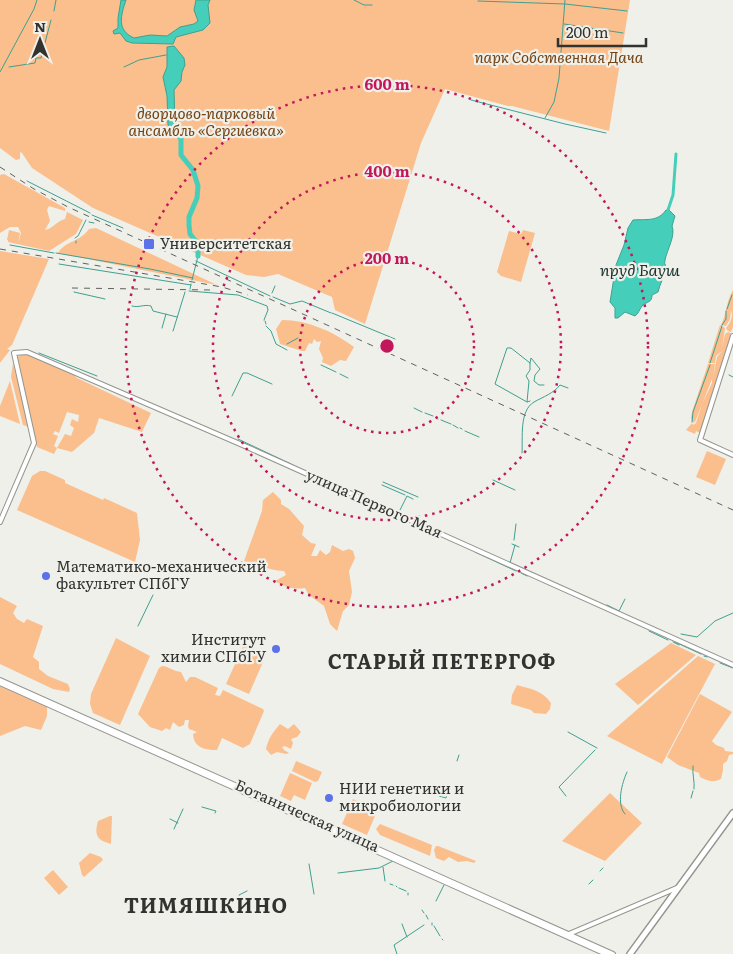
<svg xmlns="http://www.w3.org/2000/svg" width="733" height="954" font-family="Literata,serif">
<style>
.green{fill:#fbbe8d;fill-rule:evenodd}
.water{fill:#45cfba;stroke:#3fa091}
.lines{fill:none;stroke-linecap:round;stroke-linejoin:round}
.stream{stroke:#3fa091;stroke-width:1}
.canal{stroke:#45cfba;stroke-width:3}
.river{stroke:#45cfba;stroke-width:5}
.minor-casing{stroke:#93958f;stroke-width:6}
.major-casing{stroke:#93958f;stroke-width:8}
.minor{stroke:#fff;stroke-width:4}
.major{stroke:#fff;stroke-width:5}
.rail{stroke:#60615e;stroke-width:1;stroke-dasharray:6 6;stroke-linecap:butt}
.ring{fill:none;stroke:#c2185b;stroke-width:2.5;stroke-dasharray:2.5 5}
.poi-dot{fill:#5d71e8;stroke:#eff0ea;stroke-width:2}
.labels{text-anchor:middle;stroke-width:4.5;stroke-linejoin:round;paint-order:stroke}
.park-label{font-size:15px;font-style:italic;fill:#744213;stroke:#eff0ea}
.poi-label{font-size:15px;fill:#323330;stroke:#eff0ea;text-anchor:start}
.street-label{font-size:15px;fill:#323330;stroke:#eff0ea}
.water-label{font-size:16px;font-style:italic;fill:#1c332f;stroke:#eff0ea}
.district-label{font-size:20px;font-weight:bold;letter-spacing:1px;fill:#323330;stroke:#eff0ea}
.centre{fill:#c2185b;stroke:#eff0ea;stroke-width:2.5}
.ring-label{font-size:15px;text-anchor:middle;font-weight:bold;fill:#c2185b;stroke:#eff0ea;stroke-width:4.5;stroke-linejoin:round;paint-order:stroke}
</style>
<rect width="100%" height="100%" fill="#eff0ea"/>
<path class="green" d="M0 0H630L609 131 512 106H508L445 89 421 143 365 324 335 310 332 297 278 274 264 277 246 275 93 208 32 168 22 153 20 152V159L16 160 0 148Z
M4 174 65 208V211L49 206 47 210 50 221 45 230C51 230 57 221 65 219L67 212 83 220 76 234 49 251 8 242V240H7L9 230 20 233 18 243 21 233 18 227H10L0 233V175Z
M96 228 217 285 58 253C66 240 79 243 89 229Z
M523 230 535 233 521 282 501 276 497 272 509 231 521 234Z
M0 251 49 259 12 345 7 349 10 350 0 363Z
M733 290V327L731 332 728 331 726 328C731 322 733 317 731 310L730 319 726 326 721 325C727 314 726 301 733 290Z
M282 320C308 320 334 332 354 347L346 361 340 360 331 366 322 362 323 358 319 349 321 341 317 342 314 339 312 344 309 343 305 351H302L280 344 276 329Z
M720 325 725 328 722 348 725 334 728 332 731 333 700 433 696 431 695 434 686 430 692 423 693 425 696 423 702 404 712 383V379L695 422 693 423 691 418 692 412 708 364H715L713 378 717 357 722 351 716 356 715 363H708Z
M21 354 29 355 73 374 77 378 151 413 142 432 99 418 94 433 72 452 57 448 54 454 37 447 17 358ZM67 412 79 415 78 422 72 419 70 425 74 428 71 436 65 434 57 448 54 446 58 436 53 434 55 431 59 433Z
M13 363 29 427 23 425 11 377Z
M10 381 20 424 0 416V406Z
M707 451 726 459 715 485 696 477Z
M40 471H45L65 480V483L103 500 104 498 137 513 140 540 135 562 17 510 32 476Z
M273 492 281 500V504L289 509 304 526 302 535 311 543 316 544 311 556H317L320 550 326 555 330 552 332 545 343 551 349 549 353 551 355 558 349 571 352 592 349 605 343 611 337 631 330 624 324 606 309 595 305 588C294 590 284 587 275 581L286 575 284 571C270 571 258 564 244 561L262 511 263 500Z
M0 597 17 606 13 613 17 619 24 623 27 619 43 626 33 657 39 662V669L48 676 68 684 70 689 69 692 53 689 0 664Z
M116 638 150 656 120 725 93 713 90 704 91 694Z
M671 643 696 655 638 705 615 684Z
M244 644 265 654 263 662 249 694 226 684Z
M698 656 715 664 662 764 607 736Z
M162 666C168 666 173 671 181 672L186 682 190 677H195L218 688 215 695 220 696 223 690 263 709 264 711 250 744 243 748 222 738 217 750C205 750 194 748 193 734L197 732 189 729 188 726 189 720H185L184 725 179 727 173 722 170 730 166 728 162 731 150 727 138 714 159 668Z
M517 685C531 689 542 690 551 703L550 709 546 714 534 713 531 710 511 704 512 695Z
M0 686 47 705V716L41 730 25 726 0 736Z
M700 694 732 712 712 741 716 745 724 748 725 751 733 752V754L729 755 727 761 723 764V770L721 779C712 783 708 781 700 777L699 773 678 765 667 757Z
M280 724 288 729 294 724 301 732 297 737 291 739 293 743 291 749 285 746 282 747 284 750 289 753 286 754 277 752 271 755 266 749C268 739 273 732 280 724Z
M296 761 322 772 318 781 315 782 292 771Z
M290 773 312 783 305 800 294 795 291 801 280 796Z
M610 793 642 823 605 861 562 841Z
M353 799 377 811 367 835 342 824Z
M110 816H112L111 844C97 840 94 836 98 821Z
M380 824 432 845 430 856 380 835 376 829Z
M436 846H438L476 861 474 863 467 861 458 862 449 857 444 861 436 858 434 850Z
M90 853 101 857 103 860 84 877 82 875 79 863Z
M53 870 68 887 59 895 44 878Z"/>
<path class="water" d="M121 0H126C121 15 116 30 134 38L150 35 167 36 180 27 194 24 198 21 194 10 196 0H210L208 5 210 23 203 30 176 37 173 44 132 43 126 41 120 33 114 34 113 31 118 28V18Z
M174 46 184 58 185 65 182 72 181 81 174 90 175 127 181 139 168 125 167 96 163 77 167 67V47Z
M666 210H669L675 216 672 226C676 235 667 250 665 260 664 268 666 260 665 268 664 277 660 284 658 292L652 295C652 303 647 301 642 306 639 310 639 313 635 316L625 312 618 318H615V308L610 302 616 265 624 245 628 228 633 220C646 219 658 222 666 210Z"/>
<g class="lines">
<path class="stream" d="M354 0 364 5H372
M478 1 565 4 627 11
M54 11 56 0
M564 24 623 33
M9 67 35 63 36 58H41L51 20
M124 67 139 60 166 55
M0 72 34 9 37 0
M471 100 565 124 606 133
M545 118 554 102 559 78 565 0
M27 181 90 213
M92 215 123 228
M89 222 94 223
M75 238 78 236 86 220
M76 241V243
M10 245 54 253
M56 253 150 269 193 278
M196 261 270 296
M59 264 191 285
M192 280 198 256
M190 289 191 284
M189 291 238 295 267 306 268 310 264 320
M74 292 105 299
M272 293 275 286
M273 297 290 304 302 301 331 313
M132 306C139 308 144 304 151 306L153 311 177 317
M727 309 732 295
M332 313 395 339
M265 321 266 324
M722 325 726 319V311
M266 326 271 331 276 344 287 350
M162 328 166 314
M173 331 185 292
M287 344 298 338
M39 353 97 376
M530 363 531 358 540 369 535 375 534 381 539 385H544
M710 363 722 326
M321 365 336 372
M340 374 348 378
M729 375 733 377
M232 396 243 373H247L272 384
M527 402 495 384 507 348H511L530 363V370L526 376 529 381 527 402 530 401
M414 408 422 412
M425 413 433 416
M436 418 438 419
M441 420 451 424
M692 422 693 412 710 365
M453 425 458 428
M460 428 462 429
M465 431 479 437
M238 439 293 465
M522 453C523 438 519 411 534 402 543 397 554 393 560 385L568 388
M493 480 515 490
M383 482 418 497
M382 485 405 495
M399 512 407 496 413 499
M514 540 516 524
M512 544 519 547
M475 552 516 571
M510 563 515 545
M521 573 527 576
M607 605 619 611 625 599
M138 626 153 595
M649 631 668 640
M681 634 697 637 715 621 733 613
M673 642 679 645
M675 642 701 654
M704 656 707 657
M720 663 733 668
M568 732 597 748
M457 761 459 755
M693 766C692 774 695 782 694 789
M439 796 446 798 449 786
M566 796 559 787 595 750
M691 798 693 791
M202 807 216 811 215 813
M625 814C616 804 622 783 627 772
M170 819 178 823
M174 829 183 809
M309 864 314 894
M383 867 385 881
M600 871 603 868
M338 873 379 868 393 861
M390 884 393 885
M589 884 593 880
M396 886 397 887
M399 888 406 891
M408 893V895
M436 901 444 885
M242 908 239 895 247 891
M422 910 424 913
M426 915 428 919
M432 923V925
M402 924 407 937
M434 926 440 936
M442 939 443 940
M397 954 394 945 424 925"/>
<path class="canal" d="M668 210 673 195 676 154"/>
<path class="river" d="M178 135 181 139V155L193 170 198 186 197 198 189 217V225L190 234 198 244V256"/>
<defs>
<path id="minor" d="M733 336 700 440 733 455
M0 522 34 443 14 353 27 352 247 447 733 665
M0 680 613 954
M0 683 606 954
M569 934 679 887"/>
<path id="major" d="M630 954 733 813"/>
</defs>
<use href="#minor" class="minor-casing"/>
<use href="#major" class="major-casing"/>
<use href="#minor" class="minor"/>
<use href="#major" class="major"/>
<path class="rail" d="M0 167 34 189 68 207 733 510
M0 249 222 287 248 295
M72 288 210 290"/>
</g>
<g class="ring">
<circle cx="387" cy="346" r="87"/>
<circle cx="387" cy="346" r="174"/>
<circle cx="387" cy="346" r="261"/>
</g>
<g class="poi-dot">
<rect x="143" y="238" width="12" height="12" rx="2.5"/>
<circle cx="46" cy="576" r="5"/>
<circle cx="276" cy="649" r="5"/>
<circle cx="329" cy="798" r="5"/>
</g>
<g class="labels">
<g class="park-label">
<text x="559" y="63">парк Собственная Дача</text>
<text x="206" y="119">дворцово-парковый<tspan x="206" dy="17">ансамбль «Сергиевка»</tspan></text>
</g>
<g class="poi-label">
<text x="160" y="249">Университетская</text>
<text x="56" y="572">Математико-механический<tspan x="56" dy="17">факультет СПбГУ</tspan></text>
<text x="266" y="645" text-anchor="end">Институт<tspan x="266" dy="17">химии СПбГУ</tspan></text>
<text x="339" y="794">НИИ генетики и<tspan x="339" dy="17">микробиологии</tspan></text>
</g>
<g class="street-label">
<text transform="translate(374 504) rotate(24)" y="5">улица Первого Мая</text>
<text transform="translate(307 816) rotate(24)" y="5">Ботаническая улица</text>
</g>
<g class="water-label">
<text x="640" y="276">пруд Бауш</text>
</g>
<g class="district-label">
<text x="442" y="669">СТАРЫЙ ПЕТЕРГОФ</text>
<text x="206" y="913">ТИМЯШКИНО</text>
</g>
</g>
<circle cx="387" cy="346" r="8" class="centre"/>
<g class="ring-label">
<text x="387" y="90">600 m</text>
<text x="387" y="177">400 m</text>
<text x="387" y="264">200 m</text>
</g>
<g transform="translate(40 40)" stroke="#eff0ea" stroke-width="4" paint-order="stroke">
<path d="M0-4L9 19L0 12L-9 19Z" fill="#323330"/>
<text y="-8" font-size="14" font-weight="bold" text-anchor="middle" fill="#323330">N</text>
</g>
<path d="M558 38v8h88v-8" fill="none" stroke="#323330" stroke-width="2.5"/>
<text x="566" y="38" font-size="15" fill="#323330" stroke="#eff0ea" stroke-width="4" paint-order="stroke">200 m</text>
</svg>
